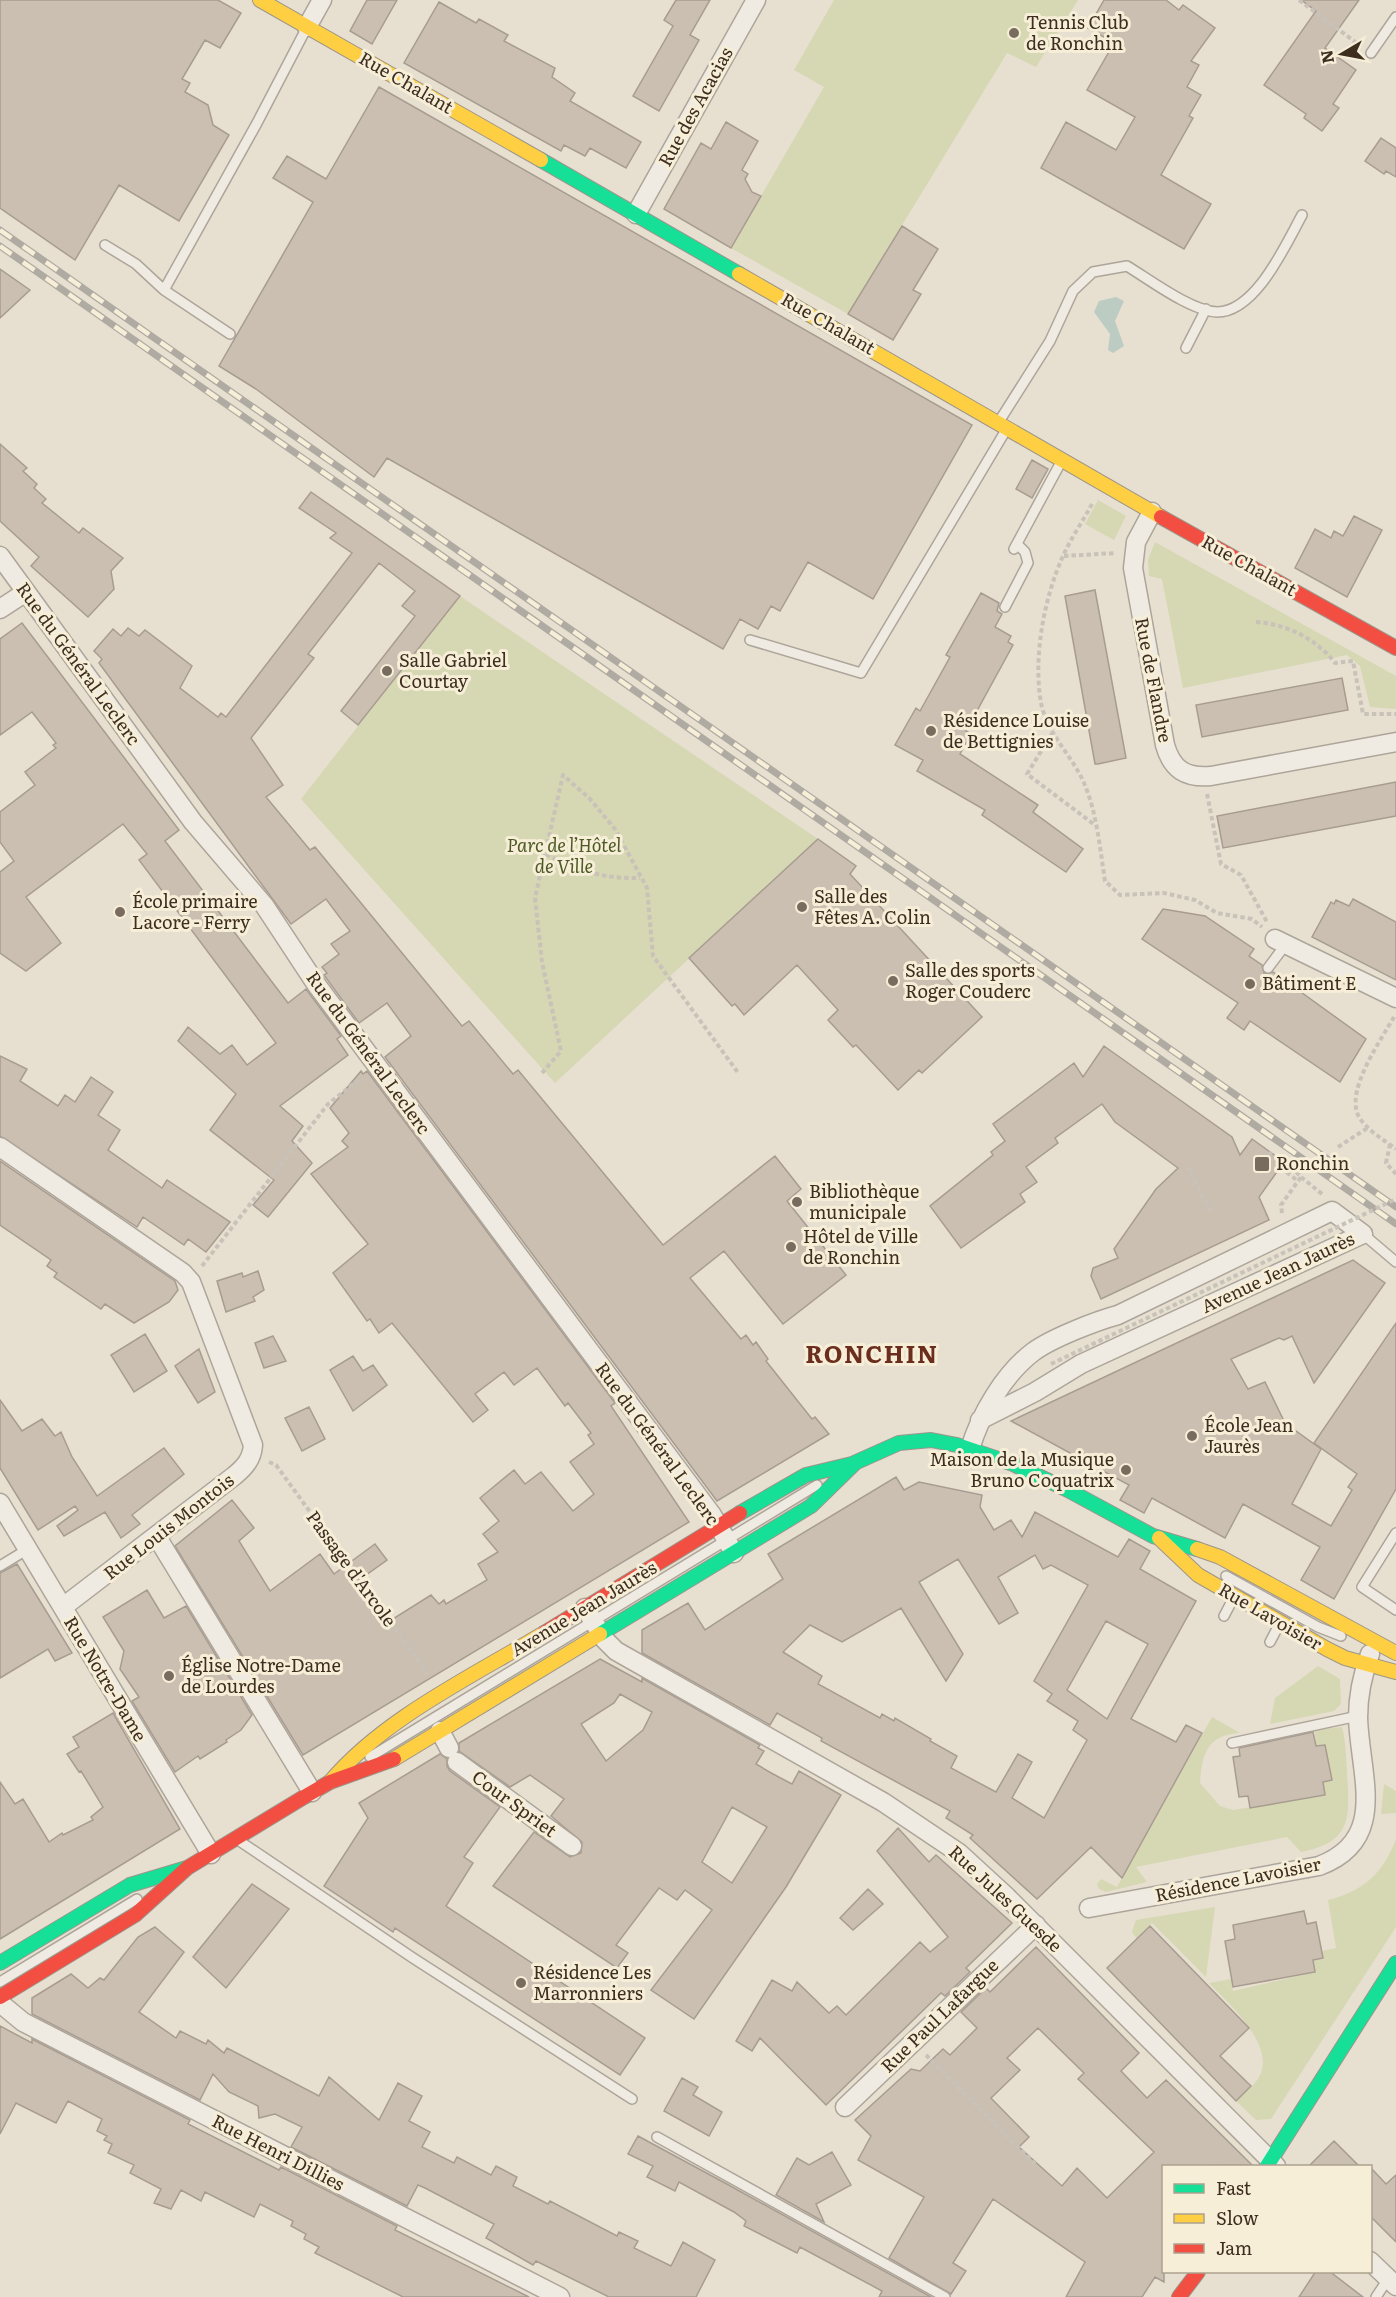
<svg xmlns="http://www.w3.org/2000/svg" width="1396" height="2297" font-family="Literata,serif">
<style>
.green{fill:#d6d7b3}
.water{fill:#bcccc2}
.building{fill:#cbbfb2;stroke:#a89c90;stroke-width:1.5;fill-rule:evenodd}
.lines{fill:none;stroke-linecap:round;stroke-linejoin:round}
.lane-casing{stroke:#ada599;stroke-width:12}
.street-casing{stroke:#ada599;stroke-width:21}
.fast-casing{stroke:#9c958a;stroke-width:16}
.slow-casing{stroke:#9c958a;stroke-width:16}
.jam-casing{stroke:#9c958a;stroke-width:16}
.path{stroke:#c8c2b9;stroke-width:4;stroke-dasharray:4.5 3;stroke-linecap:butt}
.lane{stroke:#efebe3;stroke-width:9}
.street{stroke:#efebe3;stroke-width:18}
.fast{stroke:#16e098;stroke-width:14}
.slow{stroke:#ffcf43;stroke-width:14}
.jam{stroke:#f24e42;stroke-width:14}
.rail-casing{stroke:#afaaa2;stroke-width:7}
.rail{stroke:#f7eed8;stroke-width:4.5;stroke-dasharray:14;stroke-linecap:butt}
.path-bridge{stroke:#c8c2b9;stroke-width:4;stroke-dasharray:4.5 3;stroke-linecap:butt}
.poi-dot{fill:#786c5e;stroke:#f7eed8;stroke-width:2}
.labels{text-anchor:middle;stroke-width:6;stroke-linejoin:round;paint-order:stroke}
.poi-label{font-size:18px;fill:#3d2e20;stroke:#f7eed8;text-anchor:start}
.street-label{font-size:18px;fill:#3d2e20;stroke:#f7eed8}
.park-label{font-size:18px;font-style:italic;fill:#4d5a26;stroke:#f7eed8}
.district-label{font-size:24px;font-weight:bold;letter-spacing:1.5px;fill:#6b2e1e;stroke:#f7eed8}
</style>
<rect width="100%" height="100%" fill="#e7e0d1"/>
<path class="green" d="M834 0H1078L1036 67 1007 53 848 314 731 248 824 87 794 70Z
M1098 500 1126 516 1114 540 1085 524Z
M1155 542 1396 676V709L1370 707 1360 666 1347 655 1183 688 1162 579 1149 576 1148 560Z
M460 596 818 839 555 1083 301 799Z
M1318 1666 1340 1679 1341 1704 1334 1711 1270 1724 1275 1698Z
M1212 1717 1240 1733C1207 1735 1202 1754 1200 1783L1220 1806 1233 1810 1324 1795 1323 1782 1332 1779 1325 1745 1316 1746 1315 1730 1342 1727C1346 1742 1346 1758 1347 1773 1350 1818 1352 1842 1301 1852L1287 1837 1136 1867 1147 1882 1106 1892 1099 1889 1097 1884 1101 1879 1117 1887Z
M1384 1784 1396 1791V1813L1381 1814Z
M1396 1839V1927L1271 2119 1256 2120 1236 2101C1244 2093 1254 2086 1259 2077 1277 2046 1228 2003 1209 1983L1231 1979 1233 1991 1315 1972 1313 1960 1323 1958 1322 1951 1336 1948 1328 1900C1364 1891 1383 1873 1396 1839Z
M1215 1907 1206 1977 1152 1923 1137 1939 1132 1932 1136 1920Z"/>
<path class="water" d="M1116 297 1124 301 1115 321 1124 346 1113 353 1108 350 1110 334 1094 312 1099 301Z"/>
<path class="building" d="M0 0H218L241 13 220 48 205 40 182 79 190 83 185 92 208 105 213 125 229 135 179 221 119 185 75 260 0 208Z
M367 0H397L372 44 350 31Z
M676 0H710L690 35 699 40 659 111 633 96 673 26 664 20Z
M1104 0H1166L1179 10 1183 5 1215 28 1191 61 1199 65 1187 87 1201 95 1189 116 1193 118 1161 175 1211 204 1184 249 1041 168 1066 122 1116 150 1135 117 1087 90 1114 43 1088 28Z
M1301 0H1359L1325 48 1356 70 1333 104 1339 108 1322 131 1304 118 1306 114 1264 85 1316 11Z
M439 2 476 23 479 19 508 35 504 41 555 68 552 77 575 93 570 101 641 142 626 168 590 148 585 156 564 145 561 151 404 63Z
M379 87 972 425 873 599 808 562 780 611 771 606 758 629 740 619 723 649 387 458 374 477 256 389 219 366 313 202 273 178 287 156 326 179Z
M726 122 758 141 742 170 748 174 745 179 752 192 761 196 731 248 664 209 701 143 711 149Z
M1381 138 1396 148V177L1386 171 1384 174 1365 161Z
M902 226 938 249 913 290 921 294 893 340 848 314Z
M0 269 30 290 0 318Z
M0 444 27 468 23 471 37 484 34 488 46 499 42 503 79 533 83 528 123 558 111 571 114 589 88 617 31 566 39 557 0 521Z
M1032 460 1048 469 1032 498 1016 489Z
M311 492 460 596 358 725 341 711 415 616 402 606 415 591 379 563 308 654 314 658 251 738 283 785 266 797 310 850 315 847 462 1026 469 1021 513 1074 518 1070 663 1245 775 1156 801 1189 787 1201 846 1275 783 1324 724 1251 690 1278 741 1339 746 1335 753 1345 756 1342 768 1359 766 1361 812 1419 815 1417 829 1434 717 1501 385 1057 411 1036 387 1003 359 1023 324 975 327 973 322 967 339 954 331 944 350 931 326 899 291 924 99 663 102 659 94 651 113 629 121 636 128 628 139 636 145 630 192 666 180 688 218 717 221 713 226 717 352 553 330 538 336 533 299 508Z
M1354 516 1382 530 1347 597 1295 568 1315 529 1331 538 1334 531 1343 536Z
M1095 590 1126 758 1098 764H1095L1065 596Z
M981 593 999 603 997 611 1002 614 995 627 1011 636 1008 642 1013 645 966 731 971 734 960 754 1038 805 1033 812 1083 849 1066 872 982 815 985 810 917 771 923 760 895 745 916 708 920 711 950 657 946 655Z
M22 623 179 830 165 841 288 1003 306 989 341 1036 337 1039 348 1055 280 1106 303 1126 292 1141 312 1163 268 1217 253 1205 274 1180 210 1130 236 1094 178 1041 188 1027 220 1054 232 1045 247 1065 276 1043 139 860 147 854 123 824 26 897 61 943 26 971 0 953V872L14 861 0 842V812L35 785 25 772 56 748 53 745 56 743 32 712 0 735V639Z
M1342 678 1348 710 1202 737 1196 705Z
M1396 782V816L1223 848 1217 816Z
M818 839 856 866 850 874 982 1017 922 1073 919 1070 898 1090 856 1045 853 1047 828 1020 838 1010 797 965 744 1015 735 1004 732 1006 689 958Z
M1353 899 1396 922V980L1312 937 1331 902 1334 904 1336 900 1349 906Z
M1163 909 1205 916 1254 949 1249 956 1262 965 1264 973 1273 972 1366 1039 1340 1082 1250 1021 1244 1030 1227 1018 1238 1003 1142 939Z
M1104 1046 1232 1137 1240 1155 1252 1139 1284 1162 1259 1197 1269 1220 1101 1299 1091 1276 1093 1268 1118 1258 1114 1249 1156 1189 1178 1168 1115 1122 1102 1104 1055 1138 1058 1143 1026 1167 1037 1182 1020 1194 1025 1202 961 1248 930 1206 993 1155 991 1152 1005 1141 993 1124 1074 1063 1083 1077Z
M0 1056 27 1069 20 1081 58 1106 65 1095 75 1102 91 1077 113 1092 98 1115 120 1130 108 1150 162 1188 167 1180 230 1222 206 1252 188 1239 184 1245 143 1217 137 1227 0 1136Z
M361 1071 363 1074 367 1071 615 1403 611 1406 689 1522 303 1755 175 1546 232 1500 254 1528 239 1541 270 1591 320 1554 334 1574 375 1544 387 1560 355 1583 385 1624 431 1595 439 1604 444 1600 446 1604 487 1580 478 1564 498 1552 483 1534 499 1521 480 1498 514 1470 525 1484 541 1472 573 1511 594 1494 570 1462 594 1444 588 1435 591 1433 568 1403 565 1406 537 1368 514 1385 504 1372 475 1394 488 1410 473 1422 392 1323 379 1333 370 1319 367 1321 333 1273 368 1244 311 1174 348 1147 342 1141 349 1133 330 1108Z
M0 1161 175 1281 178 1290 169 1302 134 1323 105 1304 101 1309 54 1277 57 1273 47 1266 51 1260 0 1225Z
M1353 1260 1385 1283 1314 1383 1292 1336 1284 1340 1279 1338 1231 1359 1248 1389 1265 1382 1285 1423 1321 1449 1292 1504 1331 1526 1352 1490 1348 1487 1357 1474 1314 1443 1396 1323V1489L1334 1599 1301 1580 1320 1547 1243 1504 1225 1538 1152 1498 1144 1513 1120 1500 1129 1485 1011 1421Z
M258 1271 264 1290 253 1297 255 1301 226 1312 217 1281 242 1273 243 1277Z
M145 1334 167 1371 134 1392 111 1355Z
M273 1336 286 1361 264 1368 255 1343Z
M199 1349 215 1392 198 1403 175 1366Z
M353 1356 363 1371 373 1365 387 1385 353 1411 330 1370Z
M0 1400 22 1431 42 1419 55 1436 61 1432 72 1457 97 1496 164 1448 184 1474 132 1515 140 1524 121 1538 105 1512 64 1536 57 1526 78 1510 75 1506 38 1530 0 1468Z
M309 1407 325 1439 302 1451 285 1418Z
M896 1477 904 1490 919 1482 982 1495 980 1507 994 1530 1011 1520 1022 1537 1035 1512 1118 1557 1129 1539 1150 1551 1140 1569 1196 1601 1131 1719 1176 1742 1186 1725 1202 1733 1122 1878 1091 1847 1037 1899 970 1838 973 1835 946 1818 950 1811 821 1741 822 1738 777 1713 770 1725 642 1653V1630L688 1603 705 1630 783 1579 768 1554ZM1035 1555 1043 1569 1051 1565 1088 1585 1034 1681 1052 1694 1047 1701 1078 1721 1073 1730 1087 1740 1044 1818 1012 1798 1032 1762 1018 1754 996 1792 951 1768 957 1756 930 1741 931 1739 895 1718 894 1721 882 1714 880 1718 818 1684 822 1676 783 1652 810 1625 842 1642 901 1608 946 1681 963 1654 919 1582 958 1559 999 1624 1018 1613 998 1577ZM1106 1621 1148 1644 1107 1719 1067 1690Z
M17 1564 72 1653 55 1661 48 1649 0 1678V1573Z
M147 1590 164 1618 186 1606 252 1715 241 1730 226 1740 227 1742 200 1759 198 1756 175 1772 132 1701 139 1697 120 1669 124 1651 103 1617Z
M600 1659 642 1682V1678L760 1745 758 1748 764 1751 756 1764 773 1774 792 1784 799 1771 841 1795 786 1887 694 2019 651 1990 712 1910 685 1890 677 1900 659 1888 616 1945 628 1953 617 1968 493 1886 534 1832 570 1857 581 1853 582 1842 551 1816 564 1799 530 1775 510 1787 459 1751V1743ZM620 1694 652 1712 643 1730 606 1761 581 1724 614 1703ZM732 1807 767 1827 732 1883 702 1862Z
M113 1713 180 1829 0 1939V1782L15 1804 23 1799 49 1842 62 1833 63 1835 93 1820 91 1817 103 1807 81 1771 79 1772 67 1754 79 1747 73 1737Z
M1313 1732 1316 1746 1325 1745 1332 1780 1323 1782 1325 1795 1250 1808 1248 1796 1239 1797 1233 1757 1240 1756 1239 1748Z
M440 1754 447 1759V1766L450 1771 500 1807 464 1857 473 1863 446 1906 645 2038 620 2075 395 1928 393 1932 324 1886 368 1818 359 1803Z
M898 1828 929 1862 936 1855 1012 1923 966 1968 970 1972 945 1996 941 1993 826 2105 760 2038 752 2051 736 2041 772 1980 792 1991 797 1982 829 2013 837 2006 846 2015 920 1942 930 1952 948 1937 877 1851Z
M252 1884 289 1909 226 1988 193 1957Z
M868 1889 883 1904 853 1930 840 1918Z
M1304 1911 1307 1924 1316 1922 1323 1958 1313 1960 1315 1972 1233 1987 1225 1941 1235 1939 1233 1925Z
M1150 1926 1249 2028 1220 2056 1251 2086 1236 2101 1107 1968Z
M155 1927 184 1952 139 2012 176 2038 180 2031 206 2044 208 2040 224 2053 227 2048 319 2096 329 2077 379 2120 398 2083 422 2096 409 2121 430 2132 422 2147 454 2163 457 2157 491 2175 496 2166 517 2177 513 2186 548 2204 550 2201 617 2236 619 2232 638 2241 634 2248 671 2266 683 2242 715 2260 696 2297H609L536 2261 533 2265 486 2238 494 2224 425 2188 418 2185 407 2206 291 2147 302 2127 275 2114 259 2118 258 2106 229 2092 213 2074 200 2100 32 2014V1998L71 1974 88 1988 100 1978 104 1980 138 1937Z
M1036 1947 1139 2053 1121 2071 1147 2098 1166 2080 1252 2165 1164 2166V2282L1155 2277 1142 2297H1066L1085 2262 993 2199 953 2263 966 2271 951 2294 889 2258 924 2197 858 2160 871 2136 855 2120 911 2069 920 2071 943 2049 950 2055 977 2028 961 2012 986 1988 990 1992ZM1038 2028 1084 2073 1078 2079 1154 2152 1107 2198 1077 2168 1062 2186 1019 2147 1029 2137 991 2098 1020 2070 1007 2058Z
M0 2026 32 2043V2039L190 2120 188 2124 279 2170 281 2167 397 2226 395 2230 529 2297H403L315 2253 319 2247 304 2239 306 2234 291 2226 293 2221 260 2204 254 2217 205 2192 201 2201 181 2190 171 2209 154 2203 161 2189 130 2173 134 2165 108 2153 112 2144 104 2140 107 2136 97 2131 102 2119 68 2101 56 2123 16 2103 0 2134Z
M682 2078 698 2087 693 2095 722 2112 709 2136 664 2111Z
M638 2136 725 2183 931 2297H879L882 2291 800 2247 797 2253 744 2226 746 2221 734 2212 679 2182 675 2191 647 2177 653 2166 628 2154Z
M1334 2141 1359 2166H1309Z
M832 2152 851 2185 816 2204 824 2222 776 2195 797 2158 809 2165Z
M1371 2168 1386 2184 1396 2175V2242L1371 2217Z
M1316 2271H1329L1363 2297H1299Z"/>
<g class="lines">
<defs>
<path id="lane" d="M1371 53 1396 17
M105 245 136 264 164 290 230 334
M164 290 257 123 306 29
M1186 348 1206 309
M1000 420 1050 341 1073 291 1093 272 1127 266C1150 280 1191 311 1217 312 1256 312 1286 244 1302 215
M1014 549 1061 462
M1005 607 1028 563 1025 552 1017 544
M750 640 861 673 1006 430
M1268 968 1286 944
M1363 1234 1396 1262
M1396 1533 1362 1587 1396 1610
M0 1566 28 1549
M1226 1576 1318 1627 1341 1636
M1224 1616 1234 1597
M1270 1642 1280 1623
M1232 1743 1358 1716
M370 1757 817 1485
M238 1840 413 1958 632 2099
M0 1982 137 1899
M657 2137 945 2297
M1376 2297 1388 2279"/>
<path id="street" d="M307 27 322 0
M636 214 756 0
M1152 512 1136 542 1133 568 1165 745C1172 770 1186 778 1211 776L1396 742
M0 556 193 822 264 905 316 984 712 1515 734 1553
M0 609 26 592
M1275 939 1396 998
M0 1147 183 1273 191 1282 253 1445C252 1459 245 1467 234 1476L63 1607
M970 1449C980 1415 1004 1374 1033 1352 1052 1338 1096 1321 1118 1315L1332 1211 1363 1234 1081 1364 1035 1392 980 1420
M0 1503 211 1854
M157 1537 312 1792
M585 1608 605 1640 616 1651 883 1802 959 1853 1007 1897 1276 2166
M440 1731 449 1748
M457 1762 572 1846
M1089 1908 1319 1866C1389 1840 1360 1776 1358 1718 1358 1697 1363 1673 1370 1654
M0 2003 23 2022 560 2297
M845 2107 1036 1925
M1370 2261 1396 2286"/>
<path id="fast" d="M541 160 739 274
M740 1513 806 1475 852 1464 899 1443 931 1440 957 1445 1013 1464 1068 1490 1153 1536 1197 1549
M600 1634 811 1506 855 1463
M0 1963 130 1885 187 1868
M1267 2166 1396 1963"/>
<path id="slow" d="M260 0 541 160
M739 274 1161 517
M1159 1538 1198 1575 1327 1649 1345 1658 1396 1672
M1197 1549 1220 1557 1396 1653
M394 1759 600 1634
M330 1782C384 1718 473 1676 544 1633"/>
<path id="jam" d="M1161 517 1396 648
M544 1633 740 1513
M0 1997 135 1915 187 1868 304 1797 330 1782 394 1759
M1179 2297 1198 2272"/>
</defs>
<use href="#lane" class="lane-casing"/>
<use href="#street" class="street-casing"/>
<use href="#fast" class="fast-casing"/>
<use href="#slow" class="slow-casing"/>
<use href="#jam" class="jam-casing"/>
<path class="path" d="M1299 0 1358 44
M1092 504C1083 521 1071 538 1063 556 1044 598 1033 657 1041 703 1047 734 1072 755 1084 783 1097 813 1100 849 1105 881L1120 895 1164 893 1195 900 1217 913 1252 919 1262 927
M1064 556 1116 553
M1256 622C1286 624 1317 639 1335 663L1353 661 1363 714H1396
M1053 732 1027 774 1095 825
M1207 794 1221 864 1241 875 1267 922
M546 854C578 871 604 879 640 878
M1394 1017C1381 1040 1346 1089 1358 1115 1365 1129 1384 1140 1396 1149
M542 1073 561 1051 542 962 535 898 563 775 590 799 615 829 647 888 653 956 739 1074
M1390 1144 1386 1163 1396 1174
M1338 1147 1369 1127
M1271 1152 1268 1158 1298 1181
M1188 1167 1211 1213
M1301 1177 1322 1194
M1282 1213 1281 1205 1301 1177 1285 1160
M202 1266 328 1104 361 1078
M269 1462 276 1465 429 1676
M926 2055 1036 2165"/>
<use href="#lane" class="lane"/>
<use href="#street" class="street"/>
<use href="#fast" class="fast"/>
<use href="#slow" class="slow"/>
<use href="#jam" class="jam"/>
<defs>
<path id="rail" d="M0 230 1396 1207
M0 246 1396 1224"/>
</defs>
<use href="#rail" class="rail-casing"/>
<use href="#rail" class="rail"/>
<path class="path-bridge" d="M1051 1364 1396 1199"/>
</g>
<g class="poi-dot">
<circle cx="1014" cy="33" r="6"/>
<circle cx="387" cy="671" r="6"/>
<circle cx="931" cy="731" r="6"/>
<circle cx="802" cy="907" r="6"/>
<circle cx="120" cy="912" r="6"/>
<circle cx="893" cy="981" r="6"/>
<circle cx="1250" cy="984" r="6"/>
<rect x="1254" y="1156" width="16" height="16" rx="3"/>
<circle cx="797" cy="1202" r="6"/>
<circle cx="791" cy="1247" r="6"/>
<circle cx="1192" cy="1436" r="6"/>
<circle cx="1126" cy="1470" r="6"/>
<circle cx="169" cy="1676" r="6"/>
<circle cx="521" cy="1983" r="6"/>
</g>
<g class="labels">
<g class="poi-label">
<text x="1026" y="29">Tennis Club<tspan x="1026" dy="21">de Ronchin</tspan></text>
<text x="399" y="667">Salle Gabriel<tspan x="399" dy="21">Courtay</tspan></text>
<text x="943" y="727">Résidence Louise<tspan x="943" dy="21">de Bettignies</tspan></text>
<text x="814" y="903">Salle des<tspan x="814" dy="21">Fêtes A. Colin</tspan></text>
<text x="132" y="908">École primaire<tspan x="132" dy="21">Lacore - Ferry</tspan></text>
<text x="905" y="977">Salle des sports<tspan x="905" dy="21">Roger Couderc</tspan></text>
<text x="1262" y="990">Bâtiment E</text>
<text x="1276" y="1170">Ronchin</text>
<text x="809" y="1198">Bibliothèque<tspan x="809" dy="21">municipale</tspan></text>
<text x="803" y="1243">Hôtel de Ville<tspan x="803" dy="21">de Ronchin</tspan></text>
<text x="1204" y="1432">École Jean<tspan x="1204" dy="21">Jaurès</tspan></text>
<text x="1114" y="1466" text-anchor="end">Maison de la Musique<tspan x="1114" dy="21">Bruno Coquatrix</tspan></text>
<text x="181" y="1672">Église Notre-Dame<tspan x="181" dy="21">de Lourdes</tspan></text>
<text x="533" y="1979">Résidence Les<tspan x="533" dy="21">Marronniers</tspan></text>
</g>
<g class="street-label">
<text transform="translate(406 83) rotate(30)" y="6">Rue Chalant</text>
<text transform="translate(696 107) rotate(-61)" y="6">Rue des Acacias</text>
<text transform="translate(828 324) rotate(30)" y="6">Rue Chalant</text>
<text transform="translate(1249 566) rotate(29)" y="6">Rue Chalant</text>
<text transform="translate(78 664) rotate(54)" y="6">Rue du Général Leclerc</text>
<text transform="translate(1153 680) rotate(79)" y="6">Rue de Flandre</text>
<text transform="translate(368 1053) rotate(54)" y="6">Rue du Général Leclerc</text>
<text transform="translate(1278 1273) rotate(-25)" y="6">Avenue Jean Jaurès</text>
<text transform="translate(657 1444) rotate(54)" y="6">Rue du Général Leclerc</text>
<text transform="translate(169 1527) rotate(-38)" y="6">Rue Louis Montois</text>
<text transform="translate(351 1569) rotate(54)" y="6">Passage d'Arcole</text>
<text transform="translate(584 1609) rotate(-31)" y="6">Avenue Jean Jaurès</text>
<text transform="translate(1270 1617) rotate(30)" y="6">Rue Lavoisier</text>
<text transform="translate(105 1679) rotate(59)" y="6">Rue Notre-Dame</text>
<text transform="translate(514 1804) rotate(36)" y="6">Cour Spriet</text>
<text transform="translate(1238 1880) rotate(-11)" y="6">Résidence Lavoisier</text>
<text transform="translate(1005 1899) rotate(43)" y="6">Rue Jules Guesde</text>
<text transform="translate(940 2016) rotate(-44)" y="6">Rue Paul Lafargue</text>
<text transform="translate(278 2153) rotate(27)" y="6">Rue Henri Dillies</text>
</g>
<g class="park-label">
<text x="564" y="852">Parc de l’Hôtel<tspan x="564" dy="21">de Ville</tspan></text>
</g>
<g class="district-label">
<text x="872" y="1363">RONCHIN</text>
</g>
</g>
<rect x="1162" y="2165" width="210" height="108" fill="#f7eed8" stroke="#ada18e" stroke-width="1.5"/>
<rect x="1174" y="2184" width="30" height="9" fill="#16e098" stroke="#ada18e" stroke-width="1.5"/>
<text x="1216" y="2195" font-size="18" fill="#3d2e20">Fast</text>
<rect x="1174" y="2214" width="30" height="9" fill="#ffcf43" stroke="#ada18e" stroke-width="1.5"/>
<text x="1216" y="2225" font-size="18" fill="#3d2e20">Slow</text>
<rect x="1174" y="2244" width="30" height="9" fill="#f24e42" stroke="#ada18e" stroke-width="1.5"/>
<text x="1216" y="2255" font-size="18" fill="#3d2e20">Jam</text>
<g transform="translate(1342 54) rotate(260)" stroke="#f7eed8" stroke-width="4.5" paint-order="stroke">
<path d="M0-4.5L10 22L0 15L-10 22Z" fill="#3d2e20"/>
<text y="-9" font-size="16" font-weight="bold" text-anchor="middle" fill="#3d2e20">N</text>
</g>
</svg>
